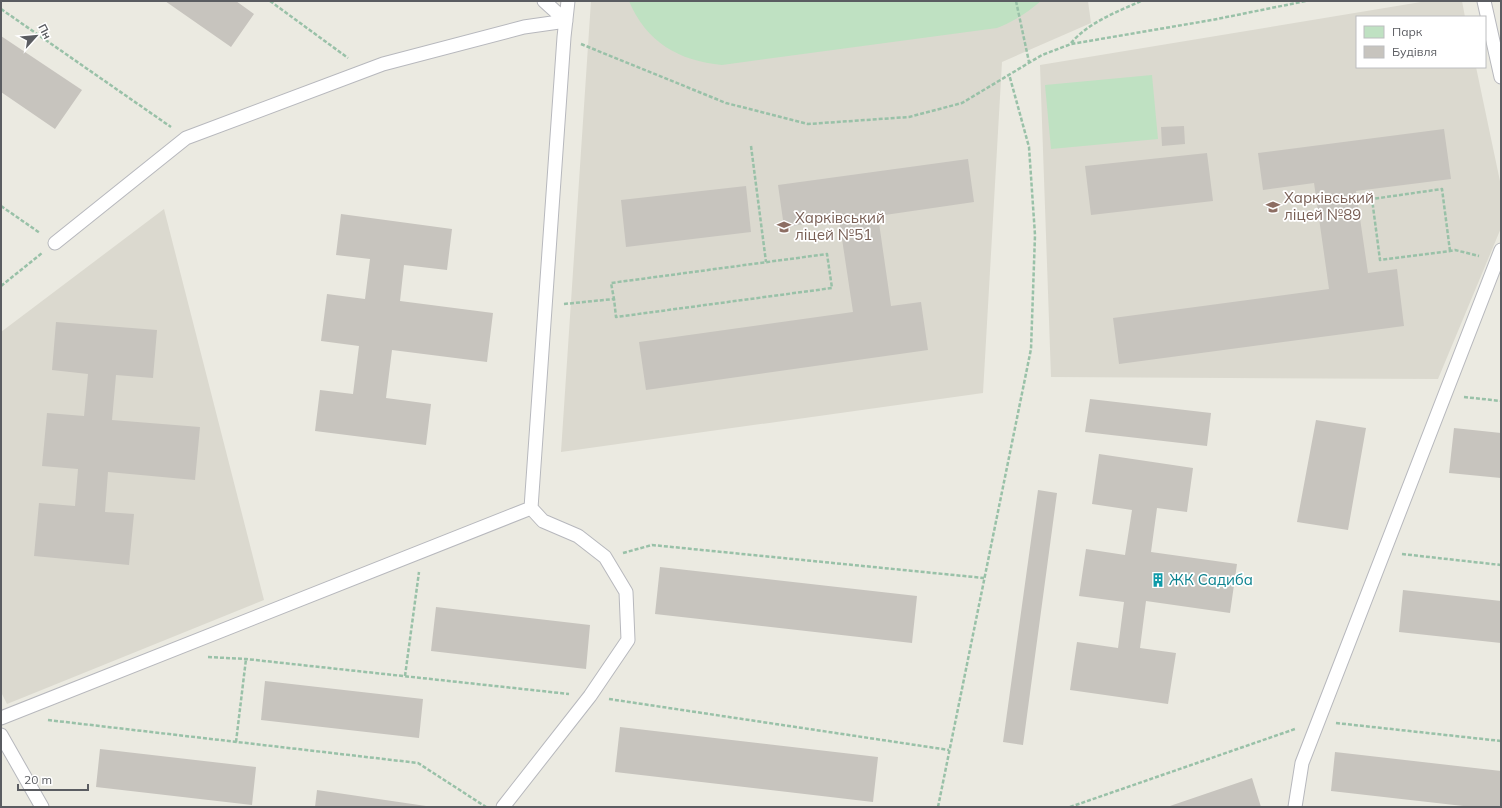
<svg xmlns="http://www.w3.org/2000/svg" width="1502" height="808" font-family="Mulish,sans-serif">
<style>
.education{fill:#dbd9cf}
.green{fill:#bfe1c2}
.building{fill:#c7c4be}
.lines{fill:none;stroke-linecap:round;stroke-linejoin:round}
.lane-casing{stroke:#b7b8bd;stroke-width:15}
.path{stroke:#99c1a8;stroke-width:2.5;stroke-dasharray:4 2;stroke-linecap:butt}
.lane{stroke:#fff;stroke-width:13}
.labels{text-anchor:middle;stroke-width:3.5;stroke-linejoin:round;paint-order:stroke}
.education-label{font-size:15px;fill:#785e54;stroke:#fff;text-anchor:start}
.culture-label{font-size:15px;fill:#0d838f;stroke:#fff;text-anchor:start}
</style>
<rect width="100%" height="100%" fill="#ebeae1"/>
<path class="education" d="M591 1H1088L1091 23 1002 62 983 393 561 452Z
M1427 1H1462L1465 17H1357V67H1476L1501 186V228L1438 379 1051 377 1040 65Z
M164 209 264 600 7 704 1 692V332Z"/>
<path class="green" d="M629 1H1041C1027 13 1014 21 997 28L722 65C679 61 646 42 629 1Z
M1152 75 1158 139 1051 149 1045 85Z"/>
<path class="building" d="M165 1H236L254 14 231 47Z
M1 36 82 90 55 129 1 92Z
M1184 126 1185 144 1162 146 1161 127Z
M1444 129 1451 179 1356 191 1368 273 1397 269 1404 326 1119 364 1113 318 1329 289 1314 183 1263 190 1258 153Z
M1207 153 1213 201 1091 215 1085 166Z
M968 159 974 202 878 216 891 306 921 302 928 350 646 390 639 342 853 312 839 219 784 227 778 185Z
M746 186 751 232 626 247 621 200Z
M341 214 452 229 447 270 404 265 400 301 493 313 487 362 392 350 386 398 431 404 426 445 315 431 320 390 353 394 359 346 321 341 327 294 365 299 370 259 336 255Z
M56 322 157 330 153 378 116 375 112 420 200 427 195 480 108 472 105 512 134 514 129 565 34 556 39 503 75 506 78 469 42 466 47 413 84 416 88 374 52 370Z
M1090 399 1211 413 1207 446 1085 432Z
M1316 420 1366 428 1348 530 1297 522Z
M1454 428 1501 433V478L1449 473Z
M1099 454 1193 468 1187 512 1157 508 1151 552 1237 564 1230 613 1146 601 1140 648 1176 653 1168 704 1070 690 1077 642 1118 648 1124 602 1079 596 1086 549 1125 555 1132 510 1092 504Z
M1038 490 1057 493 1023 745 1003 742Z
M660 567 917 596 912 643 655 614Z
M1403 590 1501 601V643L1399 632Z
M436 607 590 625 586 669 431 651Z
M265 681 423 699 419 738 261 720Z
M620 727 878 757 873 802 615 772Z
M100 749 256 767 252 805 96 787Z
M1335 752 1501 771V807H1472L1331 791Z
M1252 778 1261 807H1167Z
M317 790 426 806V807H315Z"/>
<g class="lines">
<defs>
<path id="lane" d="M1484 1 1501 77
M55 243 186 138 383 64 524 27 566 21 544 1
M1 718 531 508 564 37 568 1
M1 735 42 807
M503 807 590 696 628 640 626 592 605 557 578 536 543 521 531 508
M1295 807 1302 763 1501 250"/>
</defs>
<use href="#lane" class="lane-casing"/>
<path class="path" d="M270 1 348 58
M1016 1 1029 62
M1 9 171 127
M1071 43C1089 22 1117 12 1141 1
M581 44 726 103 808 124 909 117 962 103 1042 55 1071 44 1212 20 1306 1
M751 146 766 262
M1 206 40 233
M1450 251 1442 189 1372 199 1380 260 1450 251 1455 250 1479 256
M1 286 42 253
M564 304 614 299 616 317 832 288 827 254 611 283 614 299
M1464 397 1501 401
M623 553 652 545 984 578
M1402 554 1501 565
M208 657 246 659 569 694
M405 676 419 572
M609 699 949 750
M48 720 418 763 486 807
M1336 723 1501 741
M236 742 246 659
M938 807 1031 349 1035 235 1029 147 1009 74
M1070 807 1295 729"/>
<use href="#lane" class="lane"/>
</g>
<defs>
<symbol id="school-bare" viewBox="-9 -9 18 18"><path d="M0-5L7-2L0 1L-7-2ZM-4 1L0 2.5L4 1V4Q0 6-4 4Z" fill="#8d6e63" stroke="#fff" stroke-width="2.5" paint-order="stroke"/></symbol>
<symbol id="building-bare" viewBox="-9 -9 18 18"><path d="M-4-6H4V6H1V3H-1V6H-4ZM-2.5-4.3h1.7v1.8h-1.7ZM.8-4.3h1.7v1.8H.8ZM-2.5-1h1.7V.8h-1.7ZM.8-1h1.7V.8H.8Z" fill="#0f9aa8" stroke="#fff" stroke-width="2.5" paint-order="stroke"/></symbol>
</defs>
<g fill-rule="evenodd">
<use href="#school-bare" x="1263" y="197" width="20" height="20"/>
<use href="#school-bare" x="774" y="217" width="20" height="20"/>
<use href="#building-bare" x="1148" y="570" width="20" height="20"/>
</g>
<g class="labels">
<g class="education-label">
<text x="1284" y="203">Харківський<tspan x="1284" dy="17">ліцей №89</tspan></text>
<text x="795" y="223">Харківський<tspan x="795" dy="17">ліцей №51</tspan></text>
</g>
<g class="culture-label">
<text x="1169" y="585">ЖК Садиба</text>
</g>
</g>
<rect width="1502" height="808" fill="none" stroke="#5a5c61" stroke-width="4"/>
<rect x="1356" y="16" width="130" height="52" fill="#ffffff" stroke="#bdbec0"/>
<rect x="1364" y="26" width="20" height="12" fill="#bfe1c2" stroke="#bdbec0"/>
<text x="1392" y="36" font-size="12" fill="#5a5c61">Парк</text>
<rect x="1364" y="46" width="20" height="12" fill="#c7c4be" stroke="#bdbec0"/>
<text x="1392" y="56" font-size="12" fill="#5a5c61">Будівля</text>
<g transform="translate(36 36) rotate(63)" stroke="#ffffff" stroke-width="3" paint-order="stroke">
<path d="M0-3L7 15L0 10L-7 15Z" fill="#5a5c61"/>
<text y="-6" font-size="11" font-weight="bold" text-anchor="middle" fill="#5a5c61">Пн</text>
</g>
<path d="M18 784v6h70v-6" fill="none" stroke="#5a5c61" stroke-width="2"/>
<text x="24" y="784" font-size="12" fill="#5a5c61" stroke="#ffffff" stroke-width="3" paint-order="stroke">20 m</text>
</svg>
